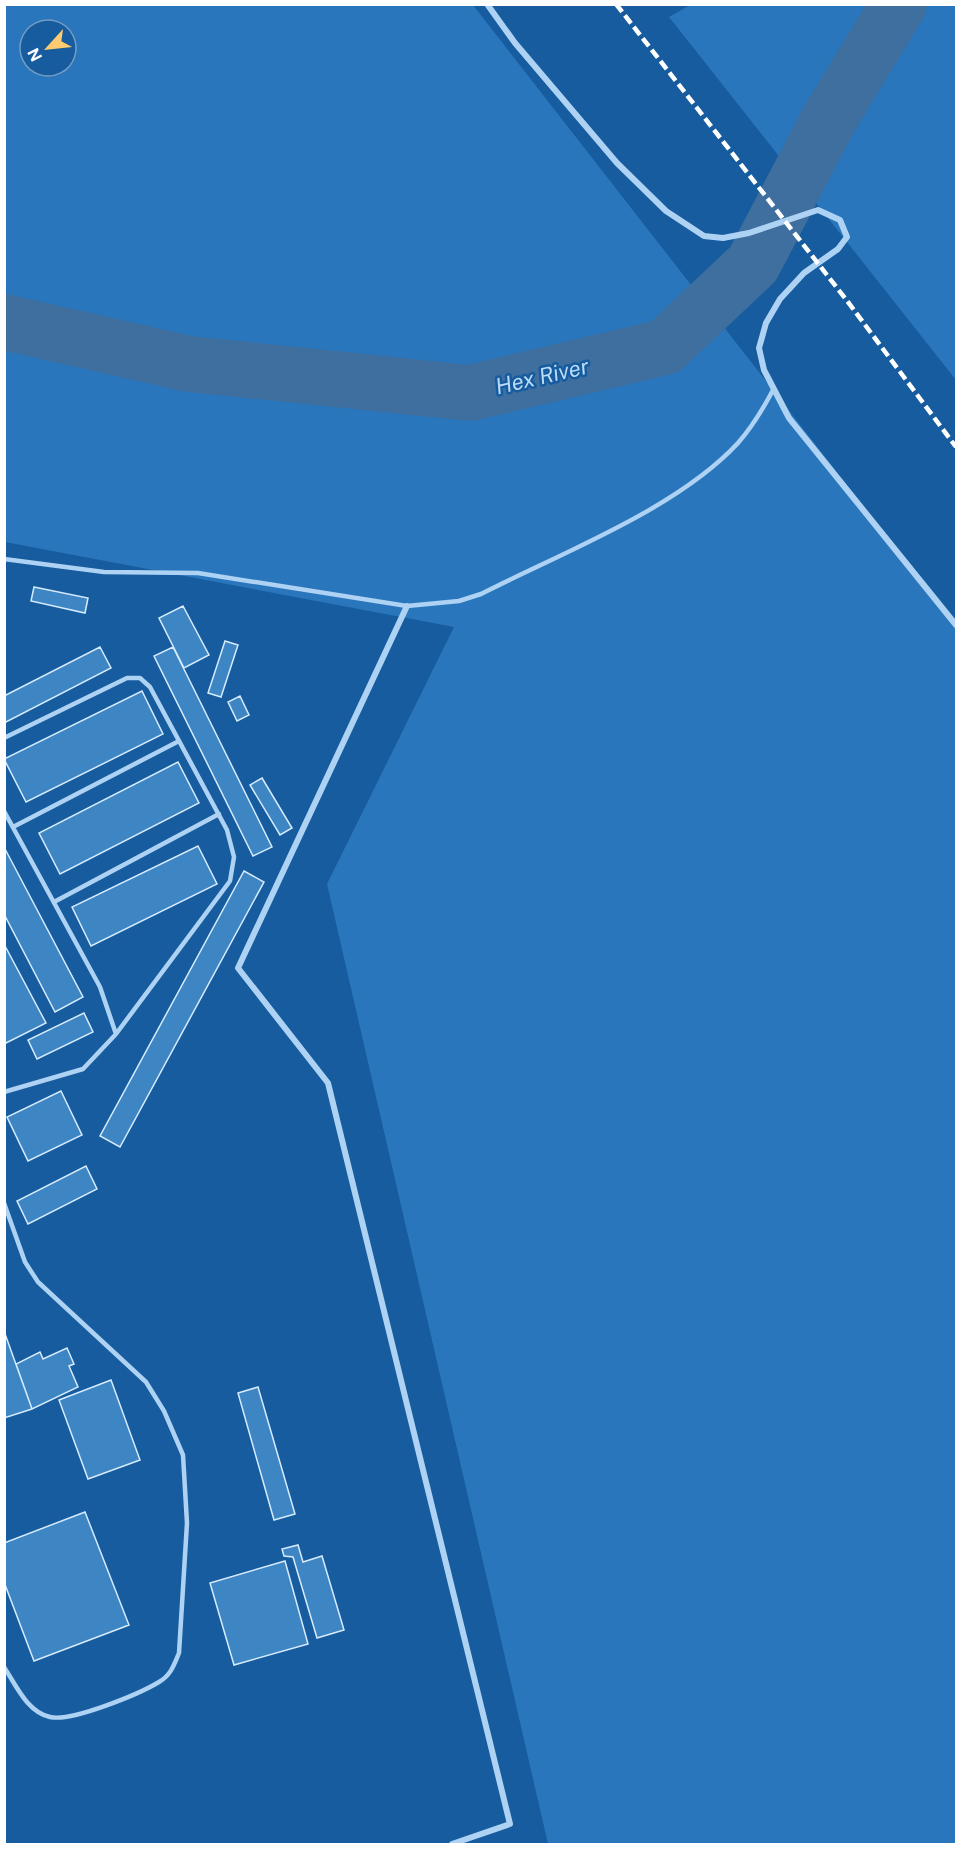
<svg xmlns="http://www.w3.org/2000/svg" width="961" height="1849" font-family="'Public Sans',sans-serif">
<style>
.green{fill:#2976bc;fill-rule:evenodd}
.lines{fill:none;stroke-linecap:round;stroke-linejoin:round}
.river{stroke:#3e6f9e;stroke-width:56}
.building{fill:#3e85c4;stroke:#d6ebfd;stroke-width:1.5}
.lane{stroke:#aed2f3;stroke-width:4.5}
.street{stroke:#aed2f3;stroke-width:6}
.rail{stroke:#fff;stroke-width:4.5;stroke-dasharray:10 4.5;stroke-linecap:butt}
.labels{text-anchor:middle;stroke-width:5;stroke-linejoin:round;paint-order:stroke}
.water-label{font-size:22px;font-style:italic;fill:#bbdcf9;stroke:#165c9e}
</style>
<rect width="100%" height="100%" fill="#165c9e"/>
<path class="green" d="M692 4 956 5V380L669 17Z
M4 5H473L956 625V1844H548L327 884 454 627 5 542ZM30 30H66V66H30Z"/>
<g class="lines">
<path class="river" d="M4 322 189 364 470 393 665 347 753 264 828 121 899 4"/>
</g>
<path class="building" d="M34 587 88 598 85 613 31 601Z
M183 606 209 655 184 668 159 618Z
M225 641 238 645 221 697 208 693Z
M100 647 111 668 4 723V696Z
M173 647 272 847 253 856 154 656Z
M142 691 163 734 26 802 4 759Z
M240 696 249 715 237 721 228 702Z
M178 762 199 803 60 874 39 833Z
M262 778 292 828 280 835 250 785Z
M198 846 217 884 91 946 72 907Z
M4 847 83 997 55 1012 4 914Z
M244 871 264 882 120 1147 100 1136Z
M4 944 46 1023 4 1044Z
M84 1013 93 1032 37 1059 28 1040Z
M61 1091 82 1135 28 1161 7 1117Z
M86 1166 97 1189 28 1224 17 1201Z
M4 1331 32 1409 4 1418Z
M67 1348 74 1364 69 1366 78 1387 32 1409 16 1364 40 1352 43 1359Z
M111 1380 140 1460 88 1479 59 1400Z
M258 1387 295 1514 274 1520 238 1393Z
M85 1512 129 1625 34 1661 4 1582V1543Z
M298 1545 303 1562 322 1556 344 1630 317 1638 293 1557 284 1556 282 1549Z
M285 1561 308 1644 234 1665 210 1583Z"/>
<g class="lines">
<path class="lane" d="M4 559 104 572 198 573 407 606 459 601 481 594C561 553 677 509 738 443 752 427 763 409 773 390
M4 738 127 678H140L150 687 227 830 234 857 230 881 116 1034
M4 811 100 987 116 1034 83 1069 4 1092
M13 827 179 741
M54 902 219 814
M4 1203 25 1262 38 1282 146 1382 164 1411 183 1455 187 1523 179 1653C174 1665 171 1675 159 1682 139 1694 72 1722 50 1717 27 1712 16 1685 4 1667"/>
<path class="street" d="M487 4 515 43 617 163 666 211 704 236 723 238 749 233 818 210 840 220 847 237 838 249 804 273 780 299 766 323 759 348 764 370 789 418 956 625
M407 606 238 968 328 1083 510 1824 452 1844"/>
<path class="rail" d="M616 4 848 302 956 447"/>
</g>
<g class="labels">
<g class="water-label">
<text transform="translate(542 376) rotate(-13)" y="8">Hex River</text>
</g>
</g>
<rect width="961" height="1849" fill="none" stroke="#ffffff" stroke-width="12"/>
<g transform="translate(48 48) rotate(243)"><circle r="28" fill="#165c9e" stroke="#739dc5" stroke-width="1.5"/>
<path d="M0-4.5L10 22L0 15L-10 22Z" fill="#ffcb70"/>
<text y="-9" font-size="16" font-weight="bold" text-anchor="middle" fill="#ffffff">N</text>
</g>
</svg>
